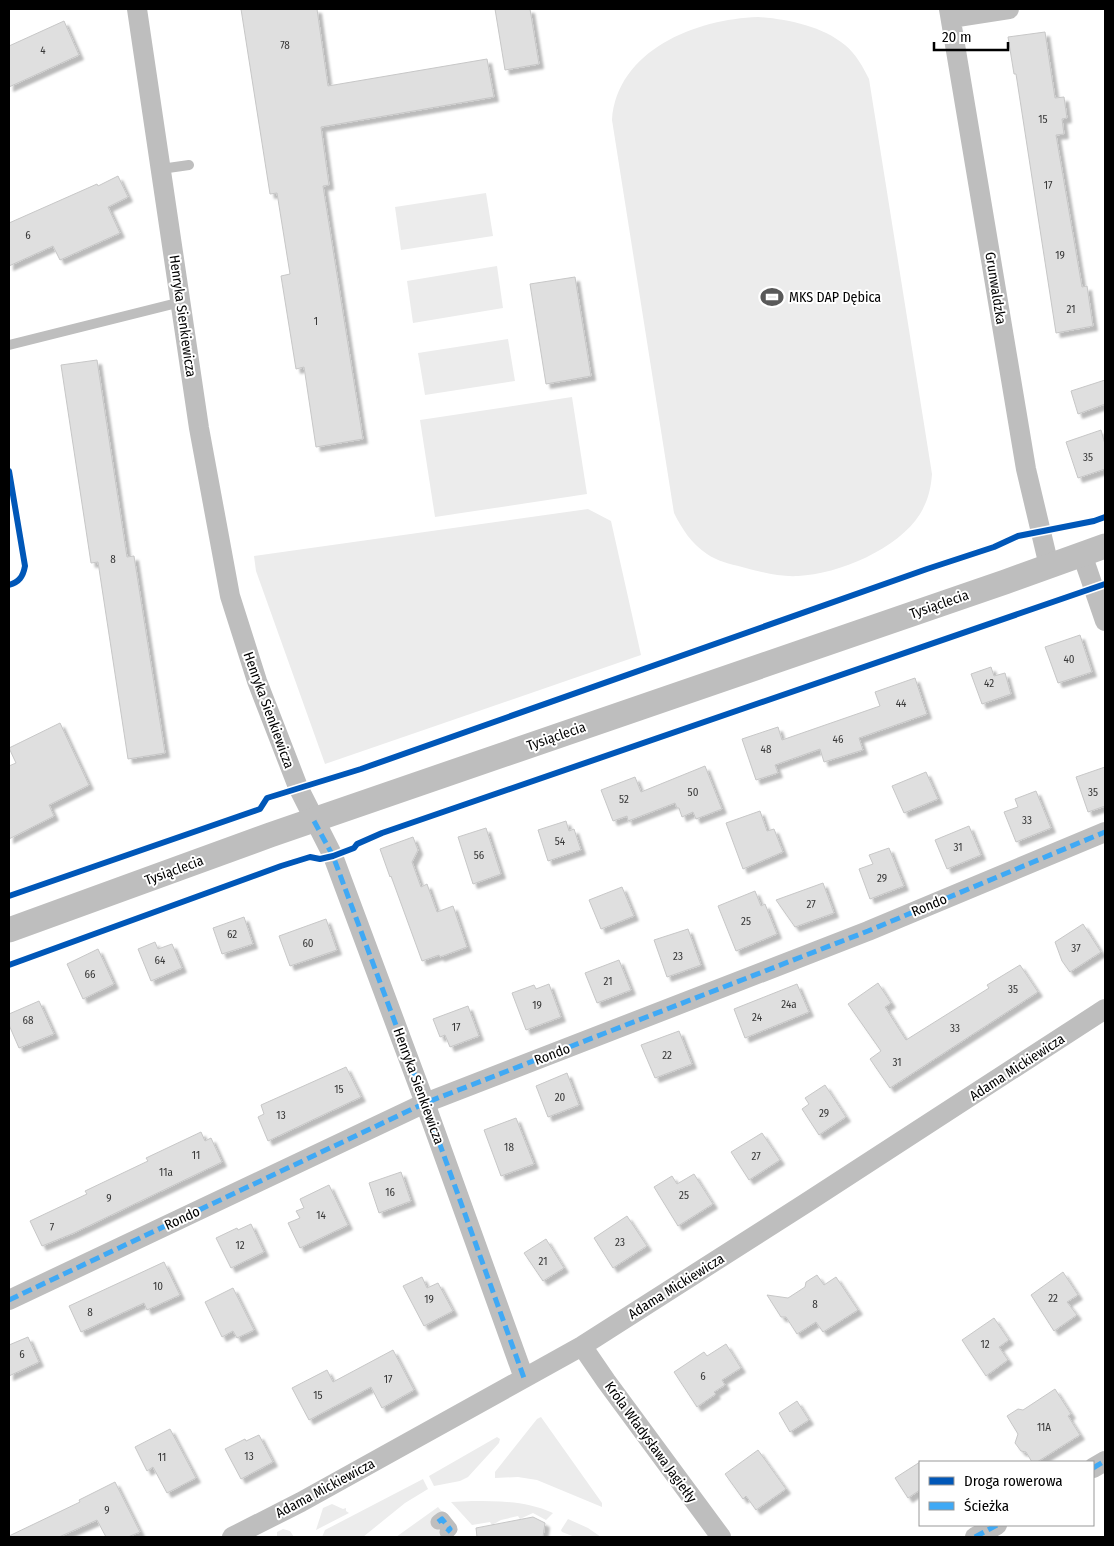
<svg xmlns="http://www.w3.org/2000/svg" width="1114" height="1546" font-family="'Fira Sans Condensed',sans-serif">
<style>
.green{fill:#ececec}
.building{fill:#dfdfdf;stroke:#c7c7c7;filter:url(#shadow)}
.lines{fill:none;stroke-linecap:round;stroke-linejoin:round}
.service{stroke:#bebebe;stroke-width:10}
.pedestrian{stroke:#bebebe;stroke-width:15}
.minor{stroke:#bebebe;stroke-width:20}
.tertiary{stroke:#bebebe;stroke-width:25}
.quiet{stroke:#3fa9f5;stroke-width:5;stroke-dasharray:10 5;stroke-linecap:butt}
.cycleway-casing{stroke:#fff;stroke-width:9}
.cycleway{stroke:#0057b8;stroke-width:6}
.labels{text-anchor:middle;stroke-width:4;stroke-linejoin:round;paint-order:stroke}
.number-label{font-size:11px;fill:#383838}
.street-label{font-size:14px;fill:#000;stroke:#fff}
.poi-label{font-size:14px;fill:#000;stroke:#fff;text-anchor:start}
</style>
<defs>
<filter id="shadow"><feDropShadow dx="4.5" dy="4.5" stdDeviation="1" flood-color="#0004"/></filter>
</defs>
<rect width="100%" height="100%" fill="#fff"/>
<path class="green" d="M758 17C787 19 822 26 845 45 856 54 863 67 869 79L932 474C931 488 928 501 920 514 898 549 839 574 798 576 779 577 761 572 742 567 730 564 717 561 707 554 691 543 682 529 674 513L612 120C617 50 696 19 758 17Z
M486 193 493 236 401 250 395 207Z
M497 266 503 308 413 323 407 281Z
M508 339 515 381 425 395 418 353Z
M572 397 587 494 435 517 420 420Z
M588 509 611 521 641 655 325 764 256 571 254 556Z
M541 1417 602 1503V1507L537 1480 518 1477 495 1478V1472L537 1419Z
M497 1437 500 1439 499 1443 468 1477 460 1481 434 1486 429 1476Z
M423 1479 428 1489 405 1503 363 1537H322L325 1530Z
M472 1501C500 1501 527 1501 553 1513L546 1520 533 1513 520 1519 518 1516 501 1520 492 1525 490 1522 472 1525 451 1502Z
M332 1504 343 1509 346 1508V1511L349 1513 316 1530 323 1508Z
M438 1507 458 1530 450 1537H396Z
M568 1519 588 1528 601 1537H575L562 1532 561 1530Z
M283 1529 290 1531 294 1537H277V1532Z"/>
<path class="building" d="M241 9H317L328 86 487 59 494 97 321 127 329 185 323 186 363 439 316 447 304 367 296 369 281 276 290 274 277 193 270 194Z
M495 9H530L539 64 505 70Z
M64 21 79 55 9 87V46Z
M1045 32 1055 98 1064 97 1067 118 1062 119 1064 134 1056 135 1082 287 1087 286 1093 326 1056 333 1016 74H1014L1008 37Z
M118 176 128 197 108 207 120 233 60 260 53 246 9 266V223L97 184 98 186Z
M575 277 591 376 546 384 530 284Z
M97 360 127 557 134 556 165 753 128 759 98 562 91 563 61 365Z
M1105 380V404L1078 414 1071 391Z
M1101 430 1105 444V469L1078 478 1066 442Z
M1080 635 1092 672 1058 683 1045 647Z
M991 667 994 676 1005 673 1011 694 982 704 971 674Z
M915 678 927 714 859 738 863 750 824 762 820 749 775 765 778 773 756 780 742 739 778 727 782 740 880 706 875 692Z
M60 723 89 785 49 805 54 816 9 839V766L16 763 9 748Z
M705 766 722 809 696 819 693 812 682 817 679 808H677L675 803 628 821 627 816 613 821 601 790 635 777 641 792Z
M1105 767V806L1088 812 1076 777Z
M926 772 938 799 904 813 892 786Z
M1036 791 1051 828 1016 842 1004 812 1018 807 1015 799Z
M760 811 767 831 774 829 783 852 743 869 726 823Z
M566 821 569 831 574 829 581 850 548 861 538 830Z
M969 826 981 855 947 869 935 840Z
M486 828 501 874 473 884 458 837Z
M413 837 418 850 412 862 421 887 427 884 437 912 453 906 467 947 440 957 439 955 422 961 391 876 390 877 380 849Z
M889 848 904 886 870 899 859 869 873 864 869 855Z
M823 883 834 913 795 927 776 900Z
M622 887 634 916 601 929 589 900Z
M755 891 761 906 765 904 777 934 736 951 718 906Z
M244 917 253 944 222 954 213 928Z
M326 919 337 950 290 966 279 936Z
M1083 924 1101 952 1070 972 1062 961 1055 942Z
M688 929 701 965 667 977 654 940Z
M155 942 158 949 172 944 182 968 151 981 138 949Z
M98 949 114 984 83 999 67 964Z
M619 960 631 990 597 1003 585 973Z
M1020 965 1038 992 890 1088 870 1059 881 1051 848 1004 878 983 891 1003 885 1007 906 1040 989 988 987 985Z
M549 984 561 1017 526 1030 512 993 534 985 536 989Z
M797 984 809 1012 745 1038 734 1009Z
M39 1001 54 1034 19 1048 9 1025V1014Z
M468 1006 479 1036 450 1047 445 1035 440 1037 433 1019Z
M679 1031 692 1064 655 1078 641 1045Z
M346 1067 361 1097 268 1141 258 1117 264 1114 261 1105Z
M567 1073 579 1105 548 1117 536 1086Z
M825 1085 846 1117 819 1135 802 1109 809 1104 805 1098Z
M516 1118 534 1164 501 1176 484 1130Z
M201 1132 205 1141 211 1138 222 1162 74 1233 42 1246 30 1221 87 1194 85 1191 148 1161 146 1158Z
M762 1133 780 1160 749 1180 731 1152Z
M401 1172 411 1201 379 1213 369 1183Z
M694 1174 713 1204 678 1226 654 1187 672 1176 677 1184Z
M329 1185 348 1225 300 1248 288 1223 300 1218 296 1211 304 1208 300 1199Z
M627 1216 647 1246 613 1268 594 1238Z
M251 1224 264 1252 231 1268 216 1238 237 1228 238 1230Z
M546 1239 564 1268 543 1281 524 1253Z
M164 1262 180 1295 147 1310 144 1303 81 1332 69 1306Z
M1063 1272 1078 1295 1067 1302 1077 1315 1054 1331 1031 1295Z
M817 1275 824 1285 836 1277 858 1310 823 1332 816 1322 797 1334 786 1317H781L767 1295 788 1298 805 1287 806 1282Z
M422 1277 427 1288 438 1283 453 1311 424 1326 403 1286Z
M233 1288 254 1330 237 1338 233 1331 222 1337 205 1302Z
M994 1318 1009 1340 999 1347 1008 1360 986 1376 962 1340Z
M28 1337 39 1362 9 1376V1345Z
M726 1344 741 1368 722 1380 725 1385 714 1392 716 1394 697 1407 674 1372 704 1352 707 1356Z
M393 1350 414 1390 382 1408 371 1387 309 1420 292 1388 327 1370 333 1382Z
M1055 1389 1071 1414 1068 1416 1080 1435 1037 1462H1032L1026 1452 1021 1451 1015 1443 1018 1434 1007 1416 1018 1409 1023 1410Z
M797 1401 809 1420 790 1432 779 1413Z
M170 1429 196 1478 167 1493 153 1467 147 1471 135 1447Z
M259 1435 273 1462 241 1479 225 1449 245 1439 246 1441Z
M758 1450 786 1489 756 1510 746 1496 743 1499 725 1474Z
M920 1462V1490L908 1498 895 1478Z
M115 1482 140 1532 128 1537H106L97 1520 59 1537H9V1536L80 1502 79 1500Z
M533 1517 545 1523 543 1537H477L476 1528Z"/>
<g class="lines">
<path class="service" d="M161 169 189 165
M9 345 181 302"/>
<path class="pedestrian" d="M438 1522 442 1519 450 1529 447 1532"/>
<path class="minor" d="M137 9 199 428 230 596 257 681 298 787 333 856 425 1103 524 1378
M949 9 1026 469 1049 566
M951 18 1009 9
M1082 554 1105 621
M9 1300 425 1103 868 931 1105 832
M582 1346 606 1381 721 1537
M1093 1468 1105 1461
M232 1537 301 1502 582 1346 806 1203 1105 1009
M975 1537 997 1525"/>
<path class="tertiary" d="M9 930 270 835 1005 582 1105 546"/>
<path class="quiet" d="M314 821 333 856 425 1103 524 1378
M9 1300 425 1103 868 931 1105 832
M1093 1468 1105 1461
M438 1522 442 1519 450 1529 447 1532
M975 1537 997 1525"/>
<defs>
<path id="cycleway" d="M9 471 25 566C23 577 19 582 9 585
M9 896 260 809 267 798 361 769 927 569 994 547 1018 536 1094 521 1105 517
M9 965 281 866 310 857 320 859 333 856 354 848 357 844 382 833 1105 584"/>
</defs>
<use href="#cycleway" class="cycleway-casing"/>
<use href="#cycleway" class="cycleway"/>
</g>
<defs>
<symbol id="stadium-bare" viewBox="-9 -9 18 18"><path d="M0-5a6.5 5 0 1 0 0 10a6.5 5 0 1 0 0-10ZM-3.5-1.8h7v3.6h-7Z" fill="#595959" stroke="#fff" stroke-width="2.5" paint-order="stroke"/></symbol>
</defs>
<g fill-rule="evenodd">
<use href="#stadium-bare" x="756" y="281" width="32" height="32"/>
</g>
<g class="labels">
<g class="number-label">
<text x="285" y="49">78</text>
<text x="43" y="54">4</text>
<text x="1043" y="123">15</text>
<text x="1048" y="189">17</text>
<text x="28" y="239">6</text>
<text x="1060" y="259">19</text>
<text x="1071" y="313">21</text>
<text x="316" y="325">1</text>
<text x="1088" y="461">35</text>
<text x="113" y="563">8</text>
<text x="1069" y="663">40</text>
<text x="989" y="687">42</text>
<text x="901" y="707">44</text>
<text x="838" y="743">46</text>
<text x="766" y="753">48</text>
<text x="693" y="796">50</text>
<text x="1093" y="796">35</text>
<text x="624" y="803">52</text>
<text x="1027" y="824">33</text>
<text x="560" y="845">54</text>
<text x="958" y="851">31</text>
<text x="479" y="859">56</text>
<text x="882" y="882">29</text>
<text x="811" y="908">27</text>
<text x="746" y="925">25</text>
<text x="232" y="938">62</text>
<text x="308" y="947">60</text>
<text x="1076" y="952">37</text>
<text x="678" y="960">23</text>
<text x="160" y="964">64</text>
<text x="90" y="978">66</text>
<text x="608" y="985">21</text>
<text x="1013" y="993">35</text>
<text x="789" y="1008">24a</text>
<text x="537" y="1009">19</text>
<text x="757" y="1021">24</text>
<text x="28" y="1024">68</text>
<text x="456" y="1031">17</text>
<text x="955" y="1032">33</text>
<text x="667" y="1059">22</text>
<text x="897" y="1066">31</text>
<text x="339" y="1093">15</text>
<text x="560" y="1101">20</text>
<text x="824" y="1117">29</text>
<text x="281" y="1119">13</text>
<text x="509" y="1151">18</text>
<text x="196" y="1159">11</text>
<text x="756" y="1160">27</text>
<text x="166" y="1176">11a</text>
<text x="390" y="1196">16</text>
<text x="684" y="1199">25</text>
<text x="109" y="1202">9</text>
<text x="321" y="1219">14</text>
<text x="52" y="1231">7</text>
<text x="620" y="1246">23</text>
<text x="240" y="1249">12</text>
<text x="543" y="1265">21</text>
<text x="158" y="1290">10</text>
<text x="1053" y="1302">22</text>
<text x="429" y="1303">19</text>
<text x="815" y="1308">8</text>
<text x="90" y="1316">8</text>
<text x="985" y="1348">12</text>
<text x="22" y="1358">6</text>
<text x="703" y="1380">6</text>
<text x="388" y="1383">17</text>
<text x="318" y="1399">15</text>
<text x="1044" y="1431">11A</text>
<text x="249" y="1460">13</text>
<text x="162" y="1461">11</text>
<text x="107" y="1514">9</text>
</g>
<g class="street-label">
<text transform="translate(996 288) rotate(81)" y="5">Grunwaldzka</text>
<text transform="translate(183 316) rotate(82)" y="5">Henryka Sienkiewicza</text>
<text transform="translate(939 604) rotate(-19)" y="5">Tysiąclecia</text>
<text transform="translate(269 710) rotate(70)" y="5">Henryka Sienkiewicza</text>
<text transform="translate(556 736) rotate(-19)" y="5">Tysiąclecia</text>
<text transform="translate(174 870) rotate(-20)" y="5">Tysiąclecia</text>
<text transform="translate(929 905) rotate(-23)" y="5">Rondo</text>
<text transform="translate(552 1054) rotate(-21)" y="5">Rondo</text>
<text transform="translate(1017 1067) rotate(-33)" y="5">Adama Mickiewicza</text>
<text transform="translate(419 1086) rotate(70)" y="5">Henryka Sienkiewicza</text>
<text transform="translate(182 1218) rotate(-25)" y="5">Rondo</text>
<text transform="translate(676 1286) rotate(-32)" y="5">Adama Mickiewicza</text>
<text transform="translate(651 1442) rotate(54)" y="5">Króla Władysława Jagiełły</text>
<text transform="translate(325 1488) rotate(-28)" y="5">Adama Mickiewicza</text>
</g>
<g class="poi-label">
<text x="789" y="302">MKS DAP Dębica</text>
</g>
</g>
<rect width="1114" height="1546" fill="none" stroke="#000000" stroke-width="20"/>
<rect x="919" y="1461" width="175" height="65" fill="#ffffff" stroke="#999999"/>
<rect x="929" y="1477" width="25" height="8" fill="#0057b8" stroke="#999999"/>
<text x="964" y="1486" font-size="15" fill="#000000">Droga rowerowa</text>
<rect x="929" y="1502" width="25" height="8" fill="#3fa9f5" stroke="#999999"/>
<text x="964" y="1511" font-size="15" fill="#000000">Ścieżka</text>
<path d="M934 42v8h74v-8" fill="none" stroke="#000000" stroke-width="2.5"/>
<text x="942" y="42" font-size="15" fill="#000000" stroke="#ffffff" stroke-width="4" paint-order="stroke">20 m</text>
</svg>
